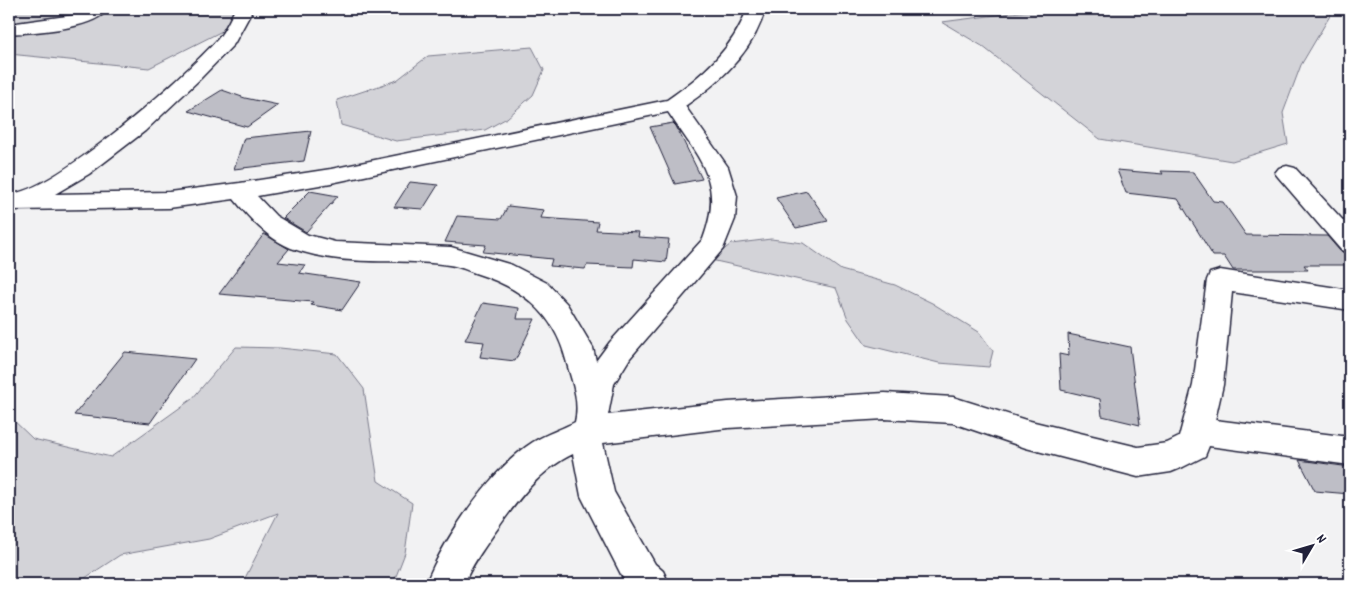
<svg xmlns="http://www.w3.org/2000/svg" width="1359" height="593" font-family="Dekko,sans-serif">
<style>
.green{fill:#d3d3d8;stroke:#7a7a8a}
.building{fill:#bebec6;stroke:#22223b}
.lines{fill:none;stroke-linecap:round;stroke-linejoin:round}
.minor-casing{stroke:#22223b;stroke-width:3}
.minor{fill:#fff;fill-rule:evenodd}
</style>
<rect width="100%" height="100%" fill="#f2f2f3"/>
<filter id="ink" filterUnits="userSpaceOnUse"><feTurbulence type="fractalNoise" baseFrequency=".02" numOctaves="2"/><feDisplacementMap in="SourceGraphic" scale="10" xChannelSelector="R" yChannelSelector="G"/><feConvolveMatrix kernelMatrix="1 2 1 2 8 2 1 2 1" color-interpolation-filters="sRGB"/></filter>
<g filter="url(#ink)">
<path class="green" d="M9 9H237L236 24 149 68 9 54Z
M1043 9H1334L1301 65 1283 113 1288 144 1232 161 1100 139 982 46 942 22Z
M532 47 544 70 533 95 507 118 485 130 396 141 341 125 337 100 397 80 428 56Z
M771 239 803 243 841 270 895 285 932 303 979 332 993 351 989 367 939 363 866 345 848 319 836 288 711 260 731 244Z
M236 347 280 348 337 354 364 389 378 481 412 503 405 553 393 584H242L278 513 209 539 120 555 76 584H9V416L33 439 111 457 192 399Z"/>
<path class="building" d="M222 90 245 98 278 105 247 127 188 111Z
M673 123 676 126 702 179 675 184 650 127Z
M311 131 304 161 234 169 244 138Z
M1117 170 1163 174 1161 171 1193 172 1213 201 1223 202 1246 235 1327 236 1340 251 1350 255V265H1304L1308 270H1233L1224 256H1213L1178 199 1126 193Z
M410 182 438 185 423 209 394 207Z
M310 191 338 196 306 232 283 218Z
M807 191 828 221 796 228 776 198Z
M508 206 544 210 541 218 598 222 596 230 639 232 638 237 669 239 666 262 634 259 633 267 587 265 585 269 550 266 552 259 483 252 486 245 445 242 457 216 501 219Z
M264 234 289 249 278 262 305 265 299 273 361 282 342 310 311 305 313 302 219 294Z
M483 303 519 308 517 319H535L515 361 480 357 484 342 465 340Z
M1068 334 1130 347 1140 425 1102 416 1100 399 1061 390 1059 354 1069 356Z
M125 352 195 359 150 423 74 415Z
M1299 460 1350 467V494L1315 491Z"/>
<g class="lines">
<defs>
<path id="minor" d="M86 9H108C93 30 33 32 9 34V24L74 15Z
M235 9H253L234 44 200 79 145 131 89 174 55 194 169 192 240 183 331 169 667 100C702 76 733 49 747 9H765C755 50 719 83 685 106L728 167 737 196 735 219 723 249 630 358 614 384 608 415 728 402 885 393 953 397 1026 420 1138 447 1167 443 1179 437 1193 385 1207 280 1210 273 1220 270 1350 290V310L1232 292 1223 385 1215 420 1350 437V465L1209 446 1205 456 1183 467 1171 472 1138 477 1026 448 953 423 885 419 728 428 603 443 614 492 655 564 663 571 669 584H626L581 496 573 454C536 472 516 503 493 535 482 551 471 566 464 584H426C443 539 492 468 533 442 546 434 562 429 575 422 580 400 572 382 566 360 554 312 520 287 475 273 467 270 458 266 449 265 395 257 346 268 291 248 267 238 250 219 234 199L169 208 9 210V194C54 193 186 75 218 39 225 30 230 19 235 9ZM668 112C699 159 725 181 703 239L610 342 596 361 593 348 567 304 547 283 512 265 451 247 335 242 308 235 276 216 257 196 331 183Z
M1287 166 1295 168 1350 228V253L1341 250 1279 178 1275 173 1279 168Z"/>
</defs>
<use href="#minor" class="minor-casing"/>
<use href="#minor" class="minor"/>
</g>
</g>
<rect width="1359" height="593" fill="none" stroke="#fff" stroke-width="30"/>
<rect x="15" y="15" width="1329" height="563" fill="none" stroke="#22223b" stroke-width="2" filter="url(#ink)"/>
<g transform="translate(1312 546) rotate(52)" stroke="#ffffff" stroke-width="4" paint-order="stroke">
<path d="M0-4L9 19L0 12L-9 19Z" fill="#22223b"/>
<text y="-8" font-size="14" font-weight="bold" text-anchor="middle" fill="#22223b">N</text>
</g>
</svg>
